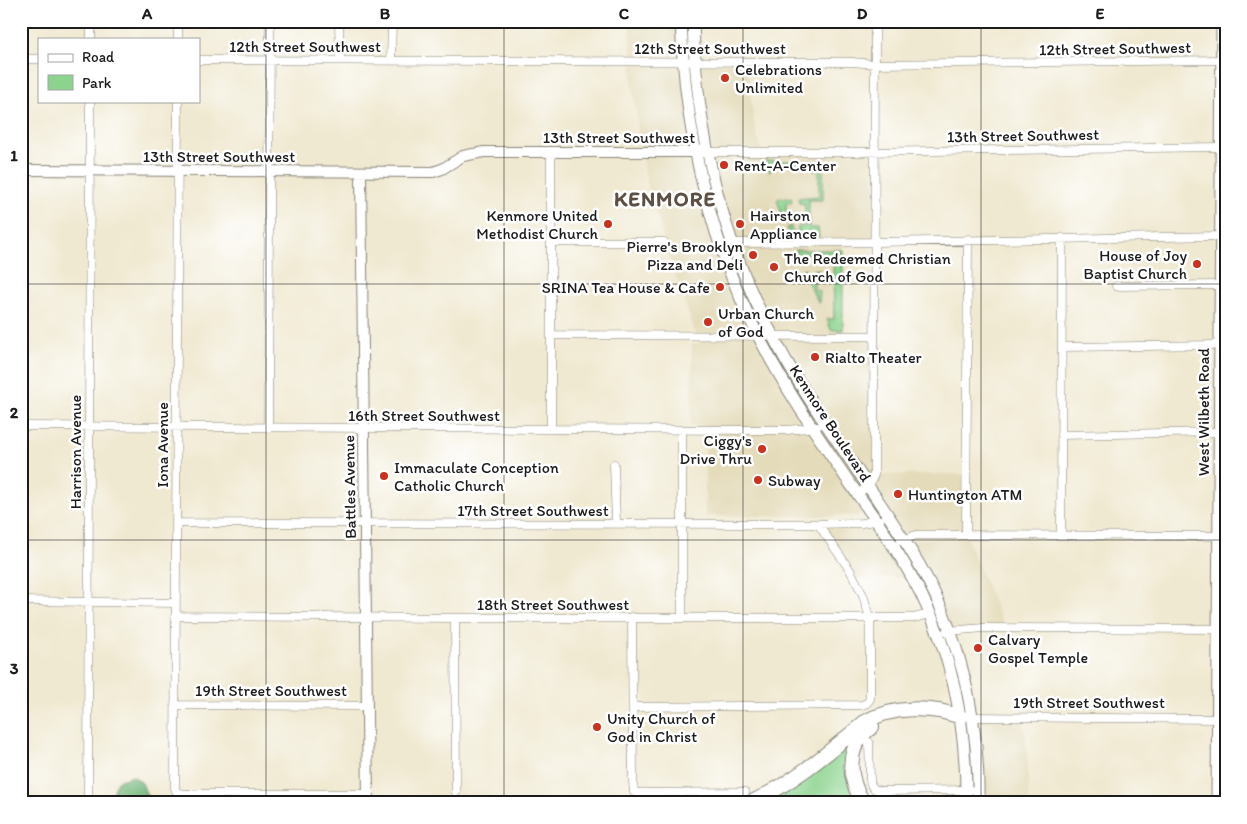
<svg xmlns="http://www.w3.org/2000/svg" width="1247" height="824" font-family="Itim,sans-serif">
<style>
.built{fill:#e4dbba}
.industrial{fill:#c6c5b8}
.green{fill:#8cd38e;stroke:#547855}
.forest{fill:#71b579;stroke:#46684a}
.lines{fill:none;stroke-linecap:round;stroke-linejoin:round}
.minor-casing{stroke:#868276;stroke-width:9}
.tertiary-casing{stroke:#868276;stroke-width:12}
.secondary-casing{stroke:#868276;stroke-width:13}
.motorway-casing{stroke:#868276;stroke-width:16}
.minor{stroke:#fff;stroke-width:8}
.tertiary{stroke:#fff;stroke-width:10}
.secondary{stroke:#fff;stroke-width:11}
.motorway{stroke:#fff;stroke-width:14}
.grid{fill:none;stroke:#1c1c1c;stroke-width:1;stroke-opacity:0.55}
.poi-dot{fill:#c8321e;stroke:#fff;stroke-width:2}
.labels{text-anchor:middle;stroke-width:5;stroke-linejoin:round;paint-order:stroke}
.street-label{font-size:16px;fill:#1c1c1c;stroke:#fff}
.poi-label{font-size:16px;fill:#1c1c1c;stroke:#fff;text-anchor:start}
.district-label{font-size:21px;font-weight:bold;letter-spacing:1px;fill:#5c4f44;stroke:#fff}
.neatline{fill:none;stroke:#1c1c1c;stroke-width:2}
.grid-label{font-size:16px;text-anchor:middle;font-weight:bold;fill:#1c1c1c}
</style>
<rect width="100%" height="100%" fill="#fff"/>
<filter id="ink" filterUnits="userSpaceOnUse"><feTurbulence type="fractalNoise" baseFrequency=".02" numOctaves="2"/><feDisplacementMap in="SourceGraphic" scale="10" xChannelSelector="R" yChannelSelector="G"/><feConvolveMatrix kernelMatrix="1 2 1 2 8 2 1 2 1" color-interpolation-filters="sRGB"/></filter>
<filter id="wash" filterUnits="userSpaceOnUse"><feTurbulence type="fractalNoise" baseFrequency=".0096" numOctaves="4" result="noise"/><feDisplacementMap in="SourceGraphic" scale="20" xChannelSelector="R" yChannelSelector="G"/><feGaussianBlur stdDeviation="1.12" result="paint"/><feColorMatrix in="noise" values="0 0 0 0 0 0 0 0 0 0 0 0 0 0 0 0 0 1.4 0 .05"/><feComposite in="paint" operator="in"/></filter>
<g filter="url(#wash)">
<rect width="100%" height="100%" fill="#f0e9d1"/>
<path class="built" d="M630 21H681L683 61 747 62 753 117 761 151 875 152V242H843V336H874V475L858 494 860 515 858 516H705V426H691L692 344H699L664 242 660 223 650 197 641 152 632 84Z
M963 474 964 533 905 537 871 486 875 475Z
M875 523 910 577 856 579 821 526Z
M966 535 984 580 1005 628 949 631 904 540Z
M975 719H1023L1027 748 1029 803H980Z"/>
<path class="industrial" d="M1226 21V803H1217Z"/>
<path class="green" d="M766 161H823V200H809V228H818L819 237H789L787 228 791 226 792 232H798V227L805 226V204L799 203 798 198 819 196V171H814L813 165H772L771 171H769Z
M779 198H790L792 199 791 203H786V216H791V219L783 218 777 200Z
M795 250H843V330H831L827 319H834L833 261H828L827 255 802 254 801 260 800 261Z
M803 268 806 269 807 274H812L814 269 820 270 814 271V290L820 291 819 304 802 271Z
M853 736C848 764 841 776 857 803H758Z"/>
<path class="forest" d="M133 776 142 783 150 803H110L117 781Z"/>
</g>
<g filter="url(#ink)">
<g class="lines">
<defs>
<path id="minor" d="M339 21 340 60
M91 39V21
M178 39V21
M21 59H39
M199 60 852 62 875 64 1221 60
M391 60 392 21
M178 101 175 788 177 793 190 794H368
M707 152H858L1221 147
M551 242H664
M730 243 875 242 1220 236
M1116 286 1220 285
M551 335 874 336
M1062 347 1220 345
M21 426 752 430H787L817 427
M268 428 270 21
M551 429V151
M682 430V617
M1061 435 1219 432
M614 464 616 523
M858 494 870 484 874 475 875 21
M176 523 818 524 862 523 880 520
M966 535 968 239
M1061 535 1062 238
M901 541 916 535 1219 536
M21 601 175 603
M175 616 455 618H913L931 614
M632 617 633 782 634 792 637 793 745 792
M455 618 456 792
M947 631 984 628 1218 629
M175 705 367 706
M633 707 862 705 867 703 870 699V618L863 595 850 570 818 524
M973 717 1218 719
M869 742 870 780C871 789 875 790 883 791L970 790
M88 803 90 101"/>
<path id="tertiary" d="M21 170 433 172 442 169 463 156 484 152H703
M361 172 368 803"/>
<path id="secondary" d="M681 21C685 139 713 256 771 360 795 403 823 444 851 485 871 513 891 540 908 570 950 641 967 722 966 803
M693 21C696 133 723 246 777 344 816 417 868 481 911 551 958 625 980 716 978 803
M1217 803 1222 21"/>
<path id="motorway" d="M750 803C793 783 829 752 865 722 892 706 931 706 961 717
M864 803C847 779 845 745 872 727"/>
</defs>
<use href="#minor" class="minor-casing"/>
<use href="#tertiary" class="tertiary-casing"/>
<use href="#secondary" class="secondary-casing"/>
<use href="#motorway" class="motorway-casing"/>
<use href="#minor" class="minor"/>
<use href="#tertiary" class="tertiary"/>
<use href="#secondary" class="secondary"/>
<use href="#motorway" class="motorway"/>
</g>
</g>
<path class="grid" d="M266 21V803M504 21V803M743 21V803M981 21V803M21 284H1226M21 540H1226"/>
<g class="poi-dot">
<circle cx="725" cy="78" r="5"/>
<circle cx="724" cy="165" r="5"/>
<circle cx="608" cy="224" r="5"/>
<circle cx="740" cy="224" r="5"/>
<circle cx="753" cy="255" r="5"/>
<circle cx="1197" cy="264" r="5"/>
<circle cx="774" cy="267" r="5"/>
<circle cx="720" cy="287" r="5"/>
<circle cx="708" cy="322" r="5"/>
<circle cx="815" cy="357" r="5"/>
<circle cx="762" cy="449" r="5"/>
<circle cx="384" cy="476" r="5"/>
<circle cx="758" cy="480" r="5"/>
<circle cx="898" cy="494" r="5"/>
<circle cx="978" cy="648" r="5"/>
<circle cx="597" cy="727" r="5"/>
</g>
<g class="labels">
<g class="street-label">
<text x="305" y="52">12th Street Southwest</text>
<text x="710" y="54">12th Street Southwest</text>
<text transform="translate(1115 48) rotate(-1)" y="6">12th Street Southwest</text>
<text transform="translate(1023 135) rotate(-1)" y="6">13th Street Southwest</text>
<text x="619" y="143">13th Street Southwest</text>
<text x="219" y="162">13th Street Southwest</text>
<text transform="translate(1203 412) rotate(-90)" y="6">West Wilbeth Road</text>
<text x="424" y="421">16th Street Southwest</text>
<text transform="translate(831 423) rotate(57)" y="6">Kenmore Boulevard</text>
<text transform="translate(162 445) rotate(-90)" y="6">Iona Avenue</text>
<text transform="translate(75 452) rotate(-90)" y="6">Harrison Avenue</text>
<text transform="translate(349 487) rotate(-91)" y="6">Battles Avenue</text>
<text x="533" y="516">17th Street Southwest</text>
<text x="553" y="610">18th Street Southwest</text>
<text x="271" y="696">19th Street Southwest</text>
<text x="1089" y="708">19th Street Southwest</text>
</g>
<g class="poi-label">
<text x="735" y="75">Celebrations<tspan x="735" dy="18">Unlimited</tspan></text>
<text x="734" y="171">Rent-A-Center</text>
<text x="598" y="221" text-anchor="end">Kenmore United<tspan x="598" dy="18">Methodist Church</tspan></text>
<text x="750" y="221">Hairston<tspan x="750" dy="18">Appliance</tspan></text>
<text x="743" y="252" text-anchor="end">Pierre's Brooklyn<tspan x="743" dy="18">Pizza and Deli</tspan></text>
<text x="1187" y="261" text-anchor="end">House of Joy<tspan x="1187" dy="18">Baptist Church</tspan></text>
<text x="784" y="264">The Redeemed Christian<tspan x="784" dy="18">Church of God</tspan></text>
<text x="710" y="293" text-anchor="end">SRINA Tea House &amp; Cafe</text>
<text x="718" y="319">Urban Church<tspan x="718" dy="18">of God</tspan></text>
<text x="825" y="363">Rialto Theater</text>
<text x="752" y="446" text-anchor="end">Ciggy's<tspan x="752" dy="18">Drive Thru</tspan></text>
<text x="394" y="473">Immaculate Conception<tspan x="394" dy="18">Catholic Church</tspan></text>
<text x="768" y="486">Subway</text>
<text x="908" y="500">Huntington ATM</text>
<text x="988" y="645">Calvary<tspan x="988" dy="18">Gospel Temple</tspan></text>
<text x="607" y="724">Unity Church of<tspan x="607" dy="18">God in Christ</tspan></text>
</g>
<g class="district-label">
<text x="665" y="206">KENMORE</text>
</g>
</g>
<rect width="1247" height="824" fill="none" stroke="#fff" stroke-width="55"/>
<rect x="38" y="38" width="162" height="65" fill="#ffffff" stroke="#a4a4a4"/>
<rect x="48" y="54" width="25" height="8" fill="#ffffff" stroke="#a4a4a4"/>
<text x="82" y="62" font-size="15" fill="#1c1c1c">Road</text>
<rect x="48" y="75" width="25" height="15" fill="#8cd38e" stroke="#a4a4a4"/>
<text x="82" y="88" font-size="15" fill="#1c1c1c">Park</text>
<rect x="28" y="28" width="1192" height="768" class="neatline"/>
<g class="grid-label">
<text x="147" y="19">A</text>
<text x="385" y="19">B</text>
<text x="624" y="19">C</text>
<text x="862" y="19">D</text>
<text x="1100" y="19">E</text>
<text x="14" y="161">1</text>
<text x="14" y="418">2</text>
<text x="14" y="674">3</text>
</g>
</svg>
